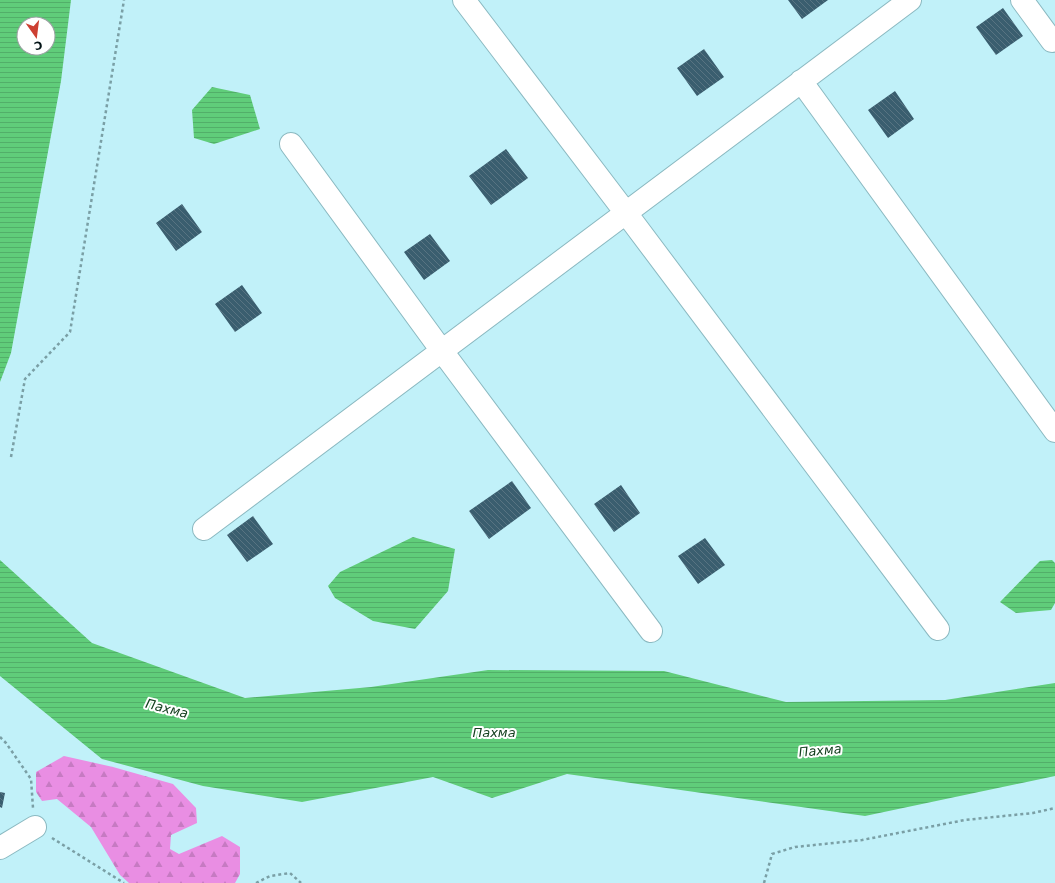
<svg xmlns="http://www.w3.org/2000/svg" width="1055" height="883" font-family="'DejaVu Sans',sans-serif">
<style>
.forest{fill:url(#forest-firs)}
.water{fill:url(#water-rules);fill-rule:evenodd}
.building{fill:url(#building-back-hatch)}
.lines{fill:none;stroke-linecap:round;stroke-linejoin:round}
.minor-casing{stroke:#8bb9c1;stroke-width:24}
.path{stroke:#7a9fa5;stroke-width:2.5;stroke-dasharray:3 3;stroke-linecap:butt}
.minor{stroke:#fff;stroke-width:22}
.labels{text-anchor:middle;stroke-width:4;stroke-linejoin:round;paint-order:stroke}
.water-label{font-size:13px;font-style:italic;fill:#154020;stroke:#fff}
</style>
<defs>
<pattern id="forest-firs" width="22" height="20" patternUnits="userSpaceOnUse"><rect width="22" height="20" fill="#e98ee3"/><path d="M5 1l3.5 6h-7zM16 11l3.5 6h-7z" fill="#c67ac2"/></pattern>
<pattern id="water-rules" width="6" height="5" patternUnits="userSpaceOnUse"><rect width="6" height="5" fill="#60cd7a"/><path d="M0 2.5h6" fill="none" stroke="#52af69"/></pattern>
<pattern id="building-back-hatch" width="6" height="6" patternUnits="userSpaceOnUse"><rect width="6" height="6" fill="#3a5e6f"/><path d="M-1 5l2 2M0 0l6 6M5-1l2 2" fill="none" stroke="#587482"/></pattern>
</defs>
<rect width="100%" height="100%" fill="#c1f1f9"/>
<path class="forest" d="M64 756 113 767 173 784 196 808 197 823 171 835 170 849 179 854 222 836 240 847V874L235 883H129L120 875 91 827 57 799 42 801 36 792V772Z"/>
<path class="water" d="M0 0H71L61 81 11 353 0 382ZM24 24H48V48H24Z
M212 87 250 95 260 129 214 144 194 138 192 110Z
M413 537 455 549 448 591 415 629 373 621 335 598 328 586 340 572Z
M0 560 92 643 245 698 371 687 488 670 664 671 786 702 945 700 1055 683V776L865 816 567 774 492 798 433 777 302 802 203 786 102 759 0 676Z
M1052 560 1055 563V603L1051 610 1016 613 1000 602 1040 561Z"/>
<path class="building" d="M788 0H828L802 19Z
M1003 8 1023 36 996 55 976 27Z
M704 49 724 77 697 96 677 68Z
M895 91 914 119 888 138 868 110Z
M506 149 528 178 491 205 469 176Z
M182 204 202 232 176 251 156 223Z
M430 234 450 261 424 280 404 252Z
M242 285 262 313 235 332 215 304Z
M512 481 531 508 489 539 469 511Z
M621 485 640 513 614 532 594 504Z
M253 516 273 544 247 562 227 535Z
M705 538 725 565 698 584 678 556Z
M0 792 5 793 2 808 0 807Z"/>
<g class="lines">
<defs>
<path id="minor" d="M464 0 626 213 938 629
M1022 0 1052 41
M801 81 1055 431
M291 144 442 351 651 631
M204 529 910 0
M0 848 35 827"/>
</defs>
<use href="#minor" class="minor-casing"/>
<path class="path" d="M11 457 25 379 70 332 124 0
M0 737 6 743 31 779 33 808
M52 838 124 883
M256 883 270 876 290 873 301 883
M764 883 772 854 795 847 862 840 965 820 1033 813 1055 808"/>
<use href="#minor" class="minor"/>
</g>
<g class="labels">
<g class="water-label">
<text transform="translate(167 708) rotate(14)" y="5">Пахма</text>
<text x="494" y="737">Пахма</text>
<text transform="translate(820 750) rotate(-5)" y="5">Пахма</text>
</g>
</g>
<g transform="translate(36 36) rotate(166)"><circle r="19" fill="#ffffff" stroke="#9aa1a2"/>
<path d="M0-3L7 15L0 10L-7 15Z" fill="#cd4032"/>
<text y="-6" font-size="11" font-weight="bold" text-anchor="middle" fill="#031316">С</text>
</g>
</svg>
